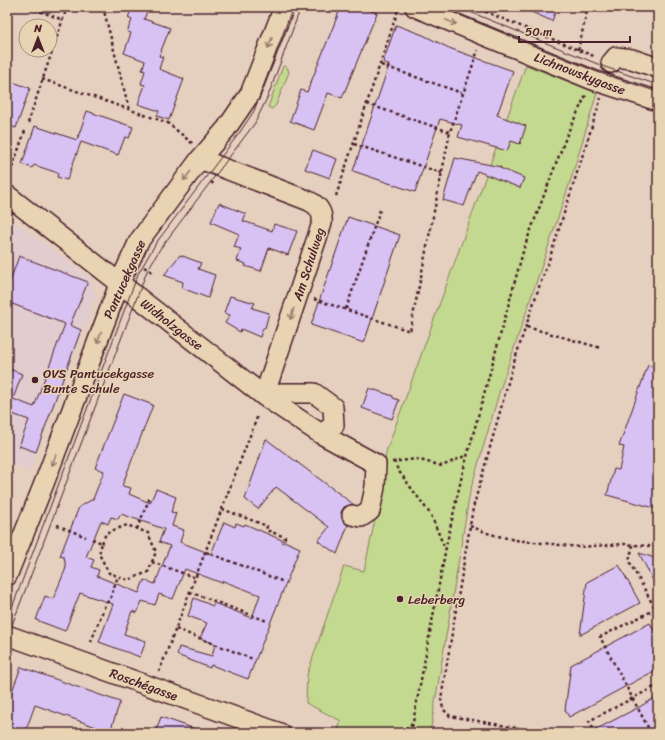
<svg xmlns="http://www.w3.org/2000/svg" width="665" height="740" font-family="Sriracha,sans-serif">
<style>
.built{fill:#e1cccf}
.green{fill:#c3d98f;stroke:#867c5d}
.building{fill:#d7c2f3;stroke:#4a1f2b;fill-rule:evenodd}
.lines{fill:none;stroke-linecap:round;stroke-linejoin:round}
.minor-casing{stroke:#4a1f2b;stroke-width:22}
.path{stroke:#4a1f2b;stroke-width:2.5;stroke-dasharray:3 3;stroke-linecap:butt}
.minor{stroke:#e8d4b2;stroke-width:19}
.tram{stroke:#4a1f2b;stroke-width:1}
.oneway{stroke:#997a6e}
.poi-dot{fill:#4a1f2b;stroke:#e8d4b2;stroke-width:1.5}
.labels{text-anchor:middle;stroke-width:3;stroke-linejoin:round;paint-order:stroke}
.street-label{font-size:13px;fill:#4a1f2b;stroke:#e8d4b2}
.poi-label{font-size:13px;fill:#4a1f2b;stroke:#e8d4b2;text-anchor:start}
</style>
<rect width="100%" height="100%" fill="#e5d0bf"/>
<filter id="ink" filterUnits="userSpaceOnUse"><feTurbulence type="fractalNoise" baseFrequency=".025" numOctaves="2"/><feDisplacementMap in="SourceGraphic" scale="8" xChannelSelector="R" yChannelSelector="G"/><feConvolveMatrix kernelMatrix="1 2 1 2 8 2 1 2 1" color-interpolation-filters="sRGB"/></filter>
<g filter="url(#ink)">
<path class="built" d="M7 216 91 279 96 297 29 471 7 462Z"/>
<path class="green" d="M526 65 597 93 572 176 500 390 470 492 430 733H337L341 721 306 703 307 675 344 566 364 571 382 487 386 452Z
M283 66 287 67 289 72 276 105 272 109 268 107Z"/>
<path class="building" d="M132 7H149L144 19 170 28 159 56 163 57 159 69 184 79 169 120 157 116 159 111 138 104 145 85 141 84 145 71 142 70 145 61 124 53 131 33 127 32 132 20 128 18Z
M341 7H362L377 13 342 98 328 93 314 130 290 121 301 90 307 92Z
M520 7H557L552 21Z
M396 25 423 35 449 48 513 71 497 115 526 126 520 144 511 141 507 151 458 137 462 125 440 119 415 192 353 171 389 65 383 62Z
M7 80 30 88 16 128 7 125Z
M87 111 133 127 129 138 125 137 118 155 81 142 67 180 57 177 58 173 34 165 32 168 22 164 35 126 77 140Z
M313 150 337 159 330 178 305 169Z
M455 158 501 167 500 168 524 178 520 188 477 171 464 206 443 200Z
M219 203 246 214 243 221 272 231 274 224 297 231 288 255 269 248 261 271 245 266 246 264 237 261 241 249 234 247 239 234 211 222Z
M348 217 400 235 364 343 311 325Z
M180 255 201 263 198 269 215 275 208 298 182 288 183 282 164 275Z
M19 256 88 282 70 325 81 330 36 452 19 446 29 420 7 412V368L22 374 13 399 34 407 65 324 7 302V290Z
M230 296 255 303 252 308 269 313 265 328H263L260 337 241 329 240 332 225 323 230 315 224 313Z
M648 365 658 368V509L607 495 614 469 619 470 624 447 619 446Z
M369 388 393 396V398L399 400 392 419 362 408Z
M124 394 153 405 122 486 131 488 129 494 150 503 156 489 176 497 171 512 176 513 172 526 184 530 180 542 211 554 224 522 235 527 236 523 244 526 245 524 300 548 248 679 211 665 210 668 177 655 179 647 212 656 215 644 200 638 207 623 188 616 194 598 213 606 214 603 252 618 260 595 223 581 222 583 185 569 173 599 159 594 155 605 142 601 137 613 132 611 124 634 146 641 140 657 99 642 113 604 80 593 65 631 36 620 45 596 53 599 66 568 64 557 60 556 79 507 93 499 104 471 95 468ZM121 514 164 529 159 542 170 546 155 584 144 580 139 593 97 576 99 570 91 567 94 560 86 557 101 521 108 524 111 517 118 519Z
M266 439 353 504 344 507 341 512 342 519 348 525 337 554 318 541 329 527 276 487 258 509 245 499Z
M639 553 658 559V590Z
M619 565 640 603 580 635 587 582Z
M650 623 658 638V669L569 717 565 710 571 665Z
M21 667 120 702 110 732 35 705 25 733H7V705Z
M658 696V733H589L641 706Z
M161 717 201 731V733H155Z"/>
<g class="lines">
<defs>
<path id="minor" d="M415 7 593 80 658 101
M611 63 616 57 632 59 658 68
M200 159 309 201C319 206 323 212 322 223L264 396
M7 195 264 396 321 434 376 464 375 487 370 511 361 517 352 515
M264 396 283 393H314L333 407 334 425 321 434
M7 576 45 481 120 282 139 241 200 159 226 129 250 94 284 7
M7 635 280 733"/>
</defs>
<use href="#minor" class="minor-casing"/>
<path class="path" d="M29 7 63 20
M103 7 129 109
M474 7 596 57
M578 50 588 7
M381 65 462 93
M42 79 168 123 193 144
M367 104 450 132
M28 123 67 7
M354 144 442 173
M8 179 25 131
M211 182 215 185
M336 196 398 10
M144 267 154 273
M314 299 410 331 450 132 478 50
M346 309 380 210
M527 327 601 348
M394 461 398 470 431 515 445 549
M392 462 416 459 442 466 467 455
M222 509 267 526 266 530 285 537 283 543
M57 525 86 537
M470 526 490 534 515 540 579 547 624 544 658 547
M137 529 150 497
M92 539 102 543 99 554 109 573 128 580 148 572 152 562 196 578
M102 543 106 533 127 525 148 533 156 552 152 562
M633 545 629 561 658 614
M206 552 284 582
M190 592 267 621
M176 629 253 659
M91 642 105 605 110 599 118 576
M159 672 258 415
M512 727 513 733
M400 733 412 724
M411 733 447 542 462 475 524 248 568 132 586 95
M545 733 450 716 443 709 441 699 473 508 513 365 539 287 550 257 601 98
M596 733 589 721 658 685
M651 733 600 637 658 608"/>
<use href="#minor" class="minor"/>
<path class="tram" d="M440 7 597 72 658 92
M458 7 605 67 658 85
M7 621 138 274 156 243 240 132 254 111 293 7
M7 638 147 271 160 249 255 123 268 96 301 7"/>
</g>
<defs><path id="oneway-shaft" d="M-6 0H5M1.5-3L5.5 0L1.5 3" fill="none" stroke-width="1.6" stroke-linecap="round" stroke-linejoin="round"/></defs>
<g class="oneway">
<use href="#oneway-shaft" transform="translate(451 22) rotate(22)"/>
<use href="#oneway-shaft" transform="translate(270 43) rotate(111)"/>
<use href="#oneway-shaft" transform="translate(187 176) rotate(128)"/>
<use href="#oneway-shaft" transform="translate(292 314) rotate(108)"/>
<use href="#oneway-shaft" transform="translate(99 338) rotate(110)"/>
<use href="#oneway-shaft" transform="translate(54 460) rotate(110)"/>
</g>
</g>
<g class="poi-dot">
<circle cx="35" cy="380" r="4"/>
<circle cx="400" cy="599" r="4"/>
</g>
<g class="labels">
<g class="street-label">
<text transform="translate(580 73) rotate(21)" y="5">Lichnowskygasse</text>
<text transform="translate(308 264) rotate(-72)" y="5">Am Schulweg</text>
<text transform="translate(124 279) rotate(-66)" y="5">Pantucekgasse</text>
<text transform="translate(172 324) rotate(38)" y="5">Widholzgasse</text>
<text transform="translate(144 684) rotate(20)" y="5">Roschégasse</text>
</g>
<g class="poi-label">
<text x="43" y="378">OVS Pantucekgasse<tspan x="43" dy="15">Bunte Schule</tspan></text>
<text x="408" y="604">Leberberg</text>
</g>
</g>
<rect width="665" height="740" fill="none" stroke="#e8d4b2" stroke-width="24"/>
<rect x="12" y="12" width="641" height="716" fill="none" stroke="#4a1f2b" stroke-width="1.5" filter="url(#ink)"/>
<g transform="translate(38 38)"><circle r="19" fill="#e8d4b2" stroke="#a98c7c"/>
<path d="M0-3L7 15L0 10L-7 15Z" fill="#4a1f2b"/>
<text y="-6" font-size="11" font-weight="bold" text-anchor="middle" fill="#4a1f2b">N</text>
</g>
<path d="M519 36v6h111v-6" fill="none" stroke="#4a1f2b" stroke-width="2"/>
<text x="525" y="36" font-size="12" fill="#4a1f2b" stroke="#e8d4b2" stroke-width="3" paint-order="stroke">50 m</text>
</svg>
